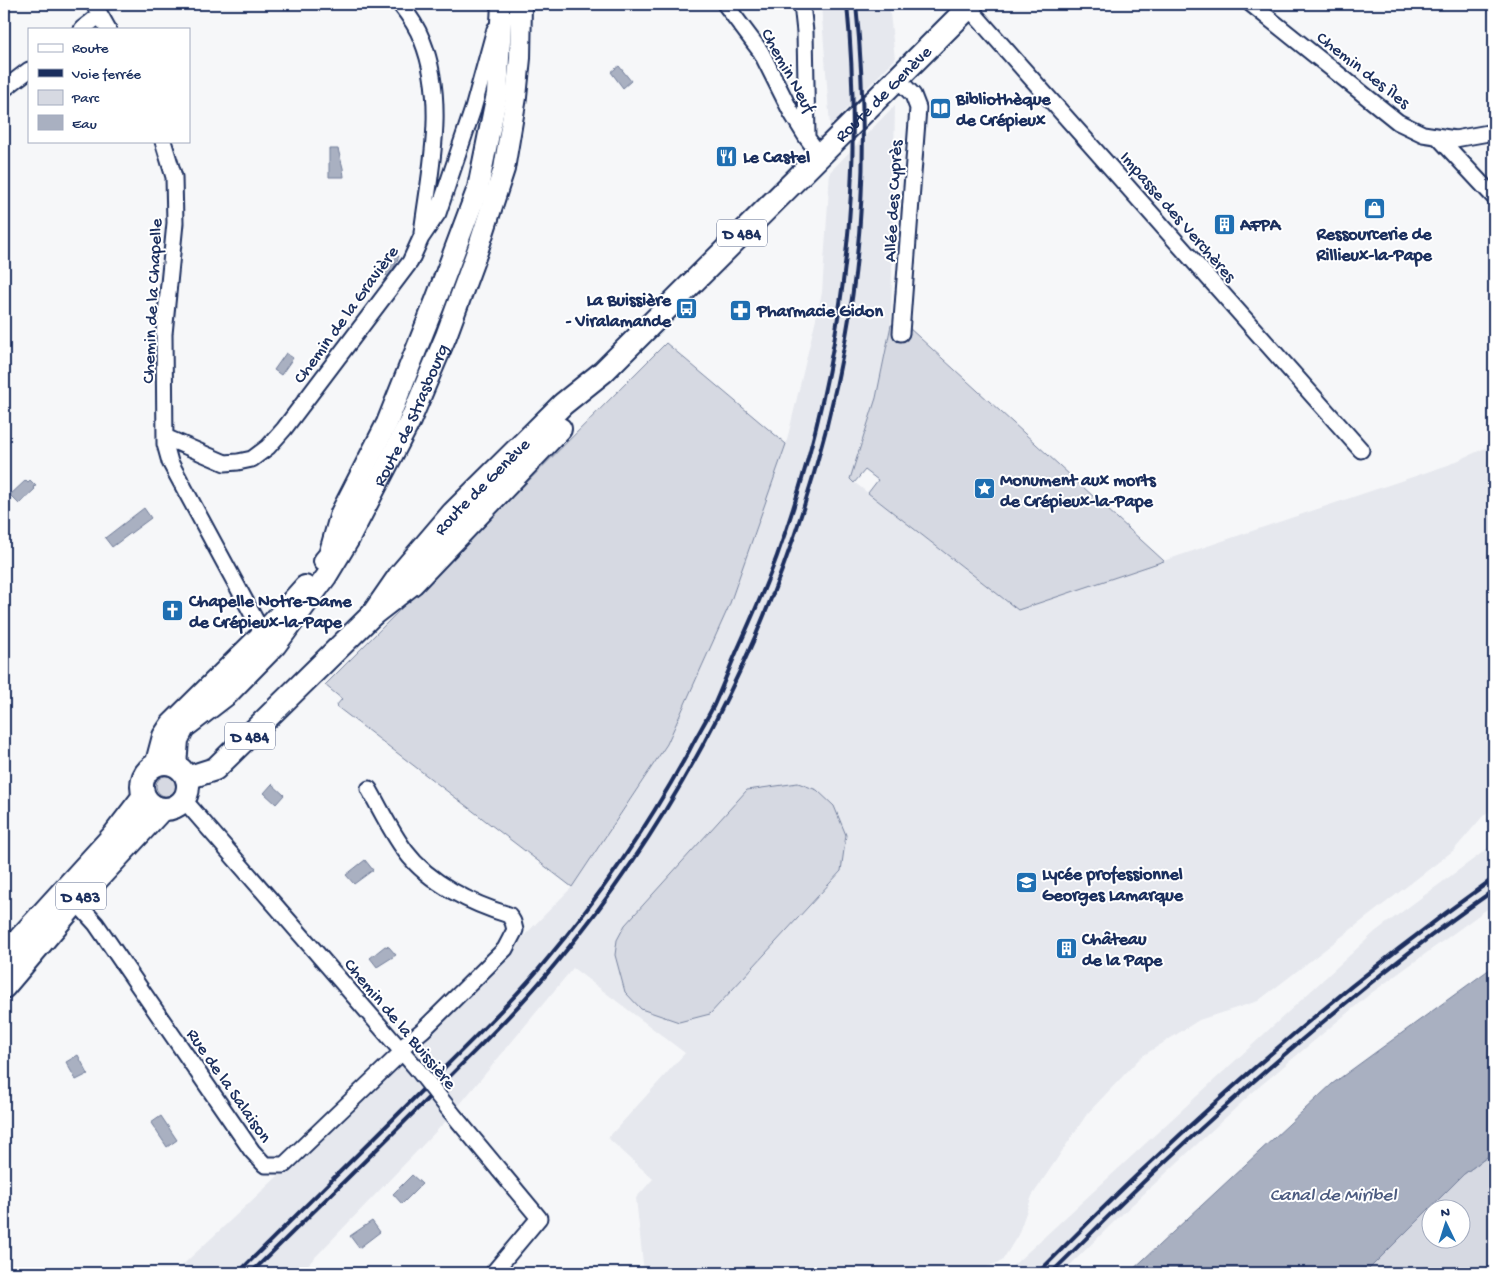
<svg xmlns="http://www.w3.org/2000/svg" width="1498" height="1277" font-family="'Gochi Hand',sans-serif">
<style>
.built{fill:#e6e8ee}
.green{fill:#d6d9e2;stroke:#7884a0;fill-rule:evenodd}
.water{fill:#a9b0c1;stroke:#707c99}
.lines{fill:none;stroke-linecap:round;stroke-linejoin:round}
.minor-casing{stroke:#1b2f5e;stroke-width:19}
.secondary-casing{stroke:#1b2f5e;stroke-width:24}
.primary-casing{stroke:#1b2f5e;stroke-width:26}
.minor{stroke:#fff;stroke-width:15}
.secondary{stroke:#fff;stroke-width:20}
.primary{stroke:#fff;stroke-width:22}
.rail{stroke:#1b2f5e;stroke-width:4}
.minor-bridge-casing{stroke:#1b2f5e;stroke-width:19;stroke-linecap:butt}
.minor-bridge{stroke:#fff;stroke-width:15}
.labels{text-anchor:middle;stroke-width:4;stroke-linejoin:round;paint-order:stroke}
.shield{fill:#fff;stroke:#5f6d8e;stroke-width:1}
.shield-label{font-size:16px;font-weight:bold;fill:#1b2f5e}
.street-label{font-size:18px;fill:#1b2f5e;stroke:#fff}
.poi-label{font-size:18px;font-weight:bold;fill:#1b2f5e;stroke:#fff;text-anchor:start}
.water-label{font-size:19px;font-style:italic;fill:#4d5c81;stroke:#fff}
</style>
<rect width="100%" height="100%" fill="#f6f7f9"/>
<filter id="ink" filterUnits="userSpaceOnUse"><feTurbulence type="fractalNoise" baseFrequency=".02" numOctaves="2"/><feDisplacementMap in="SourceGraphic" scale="10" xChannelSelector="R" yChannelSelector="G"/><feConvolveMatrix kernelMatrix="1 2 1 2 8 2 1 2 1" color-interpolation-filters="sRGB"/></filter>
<g filter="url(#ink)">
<path class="built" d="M821 4H889L895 59 830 126Z
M895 105 891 325 876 398 850 479 1018 610 1448 465 1494 444V807L1483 816 1454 850 1258 1001 1199 1020 1141 1057 1087 1114 1032 1196 1018 1235 1002 1261 973 1273H644L636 1198 653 1179 608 1138 685 1053 573 968 446 1121 300 1273H174L397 1065 572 887 667 744 729 606 786 444 822 293 830 172Z
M1494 844V904L1370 994 1253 1092 1119 1217 1062 1273H1005L1376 931Z"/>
<path class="green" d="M891 325 908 327 1164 561 1018 610 868 493 878 480 865 470 854 483 850 479 876 398Z
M666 343 786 444 729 606 667 744 572 887 336 706 342 699 325 685Z
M156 786a10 10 0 1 1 20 0a10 10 0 1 1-20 0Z
M798 783 817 790 834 806 846 835 841 871 710 1014 679 1022 641 1009 625 992 615 955 617 940 625 925 747 790Z
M1494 1152V1273H1365L1464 1174ZM1430 1210H1460V1240H1430Z"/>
<path class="water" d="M619 66 631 81 623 88 611 72Z
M329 149H338L343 168 344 177H329Z
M388 252 399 256 390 277 379 272Z
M286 353 293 358 281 375 274 370Z
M26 480 28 482 30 480 36 486 33 487 35 489 19 504 10 495Z
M144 508 151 518 112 547 105 538Z
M272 784 284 795 276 804 264 793Z
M365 860 373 870 354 884 346 875Z
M385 946 389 947 396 955 377 967 370 958Z
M1494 966V1152L1464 1174 1365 1273H1129L1332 1084Z
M78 1055 88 1074 76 1080 66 1062Z
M161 1116 177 1140 167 1147 151 1123Z
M412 1175 422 1184 402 1204 393 1194Z
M372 1221 380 1232 359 1248 350 1236Z"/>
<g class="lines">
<defs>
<path id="minor" d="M94 4 108 29
M400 4C408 14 417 27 422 40 447 102 430 170 422 233
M725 4 761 52 791 112 807 138 820 155
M802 4 805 32 807 137
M1251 4 1398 122 1423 134 1455 139 1494 132
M969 8 1361 450
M82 29 100 15
M897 78 913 95 918 108 901 333
M4 89 29 70
M1438 137 1494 197
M163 141 174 177 175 223 164 334 165 444 170 462 256 621 263 633 270 639
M165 437 225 463 238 462 252 459 268 447 284 429 410 262 421 238 438 213 473 109 495 29
M369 789C381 810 391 832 406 852 429 883 472 904 509 915L513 922 515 930 505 949 423 1030 400 1049
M184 800 418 1070
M76 902 96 924 252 1151 265 1165H284L402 1052
M451 1112 539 1218 493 1273"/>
<g id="secondary">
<path d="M324 561 329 555 341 513 387 423 436 300 478 188 497 94 502 4"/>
<path id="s1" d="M176 765 178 740 184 728 227 695 276 645 326 577 349 539 410 421 446 336 478 249 504 169 516 97 520 58 521 4"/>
<path d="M155 766 163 736 171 724 263 633 305 586"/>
</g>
<g id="primary">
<path id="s2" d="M373 614 400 575 453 513 563 404 603 372 972 4"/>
<circle cx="165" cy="786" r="23"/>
<path d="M187 778 215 769 373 614 413 583 560 429"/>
<path d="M4 956 114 835 144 796"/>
<path d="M4 987 76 902 162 809"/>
</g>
</defs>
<use href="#minor" class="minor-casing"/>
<use href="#secondary" class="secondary-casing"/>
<use href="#primary" class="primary-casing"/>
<use href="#minor" class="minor"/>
<use href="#secondary" class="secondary"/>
<use href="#primary" class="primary"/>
<path class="rail" d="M238 1273C307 1204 378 1135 447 1065 482 1030 517 996 548 958 602 894 649 824 689 751 697 735 706 721 714 705 723 685 731 664 740 644 753 615 766 586 777 556 841 379 865 191 847 4
M251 1273C319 1206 388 1139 455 1071 490 1036 525 1001 556 963 702 788 804 566 845 342 865 232 867 114 856 4
M1038 1273C1075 1236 1112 1198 1151 1162 1259 1060 1373 964 1494 878
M1051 1273C1086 1239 1121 1203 1156 1170 1263 1070 1374 974 1494 890"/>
<defs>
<path id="minor-bridge" d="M418 1070 451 1112"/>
</defs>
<use href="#minor-bridge" class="minor-bridge-casing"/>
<use href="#minor-bridge" class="minor-bridge"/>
</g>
</g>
<defs>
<symbol id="library-square" viewBox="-11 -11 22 22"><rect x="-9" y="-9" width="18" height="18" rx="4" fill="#1f6fb2" stroke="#fff"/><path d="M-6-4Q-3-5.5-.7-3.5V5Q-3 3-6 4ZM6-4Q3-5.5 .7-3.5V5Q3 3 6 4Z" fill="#fff"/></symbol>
<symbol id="restaurant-square" viewBox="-11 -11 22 22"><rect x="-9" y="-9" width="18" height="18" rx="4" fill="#1f6fb2" stroke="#fff"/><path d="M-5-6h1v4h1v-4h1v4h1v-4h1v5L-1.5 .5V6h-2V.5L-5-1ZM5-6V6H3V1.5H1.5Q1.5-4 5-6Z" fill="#fff"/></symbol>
<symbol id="shop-square" viewBox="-11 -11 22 22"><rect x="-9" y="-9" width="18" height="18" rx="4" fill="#1f6fb2" stroke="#fff"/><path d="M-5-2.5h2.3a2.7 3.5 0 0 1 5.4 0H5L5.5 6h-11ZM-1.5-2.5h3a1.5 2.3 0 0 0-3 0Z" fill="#fff"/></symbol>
<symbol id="building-square" viewBox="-11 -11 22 22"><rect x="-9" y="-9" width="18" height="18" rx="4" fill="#1f6fb2" stroke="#fff"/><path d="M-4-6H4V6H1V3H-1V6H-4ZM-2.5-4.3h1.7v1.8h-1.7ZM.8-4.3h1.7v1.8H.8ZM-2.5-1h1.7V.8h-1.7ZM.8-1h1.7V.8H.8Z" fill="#fff"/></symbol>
<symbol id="bus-square" viewBox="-11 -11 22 22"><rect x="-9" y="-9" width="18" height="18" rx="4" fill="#1f6fb2" stroke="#fff"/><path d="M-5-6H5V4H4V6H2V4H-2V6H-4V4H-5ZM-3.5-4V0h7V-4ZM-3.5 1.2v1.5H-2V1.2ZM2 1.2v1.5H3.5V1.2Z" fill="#fff"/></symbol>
<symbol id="pharmacy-square" viewBox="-11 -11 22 22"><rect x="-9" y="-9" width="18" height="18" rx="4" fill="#1f6fb2" stroke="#fff"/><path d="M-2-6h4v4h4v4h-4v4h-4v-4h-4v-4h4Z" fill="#fff"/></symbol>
<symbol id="sight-square" viewBox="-11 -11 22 22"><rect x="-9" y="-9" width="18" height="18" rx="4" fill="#1f6fb2" stroke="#fff"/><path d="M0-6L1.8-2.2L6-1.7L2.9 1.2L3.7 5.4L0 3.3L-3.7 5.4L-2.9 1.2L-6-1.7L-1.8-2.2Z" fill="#fff"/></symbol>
<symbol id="church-square" viewBox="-11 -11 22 22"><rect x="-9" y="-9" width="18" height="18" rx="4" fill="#1f6fb2" stroke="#fff"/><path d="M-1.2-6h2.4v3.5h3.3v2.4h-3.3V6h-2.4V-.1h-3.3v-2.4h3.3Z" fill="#fff"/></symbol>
<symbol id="school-square" viewBox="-11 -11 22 22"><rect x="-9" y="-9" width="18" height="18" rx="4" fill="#1f6fb2" stroke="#fff"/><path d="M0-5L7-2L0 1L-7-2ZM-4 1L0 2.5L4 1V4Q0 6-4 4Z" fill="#fff"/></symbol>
</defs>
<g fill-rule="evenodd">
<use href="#library-square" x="928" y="96" width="25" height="25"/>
<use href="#restaurant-square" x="714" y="144" width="25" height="25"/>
<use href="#shop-square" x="1362" y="196" width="25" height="25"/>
<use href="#building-square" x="1212" y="212" width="25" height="25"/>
<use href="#bus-square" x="674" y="296" width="25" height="25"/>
<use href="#pharmacy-square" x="728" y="298" width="25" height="25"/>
<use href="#sight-square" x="972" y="476" width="25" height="25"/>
<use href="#church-square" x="160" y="598" width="25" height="25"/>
<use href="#school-square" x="1014" y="870" width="25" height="25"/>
<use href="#building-square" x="1054" y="936" width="25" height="25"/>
</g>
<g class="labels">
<g class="shield">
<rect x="717" y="219.5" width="50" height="27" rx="4"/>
<rect x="225" y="722.5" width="50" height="27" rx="4"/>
<rect x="56" y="882.5" width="50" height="27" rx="4"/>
</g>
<g class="shield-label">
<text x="742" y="239">D 484</text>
<text x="250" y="742">D 484</text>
<text x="81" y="902">D 483</text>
</g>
<g class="street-label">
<text transform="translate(1364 69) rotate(38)" y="6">Chemin des Îles</text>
<text transform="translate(789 70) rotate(61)" y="6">Chemin Neuf</text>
<text dy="6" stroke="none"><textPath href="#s2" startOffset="730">Route de Genève</textPath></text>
<text transform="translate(892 201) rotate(-87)" y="6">Allée des Cyprès</text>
<text transform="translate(1179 216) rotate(49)" y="6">Impasse des Verchères</text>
<text transform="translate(151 301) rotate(-87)" y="6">Chemin de la Chapelle</text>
<text transform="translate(345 314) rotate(-54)" y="6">Chemin de la Gravière</text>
<text dy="6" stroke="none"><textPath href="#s1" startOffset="430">Route de Strasbourg</textPath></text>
<text dy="6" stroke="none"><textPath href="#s2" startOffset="168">Route de Genève</textPath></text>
<text transform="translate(401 1023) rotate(50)" y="6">Chemin de la Buissière</text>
<text transform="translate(230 1085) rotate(55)" y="6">Rue de la Salaison</text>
</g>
<g class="poi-label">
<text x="956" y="104">Bibliothèque<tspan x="956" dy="21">de Crépieux</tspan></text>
<text x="743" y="162">Le Castel</text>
<text x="1240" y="230">AFPA</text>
<text x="1374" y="239" text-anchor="middle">Ressourcerie de<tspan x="1374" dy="21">Rillieux-la-Pape</tspan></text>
<text x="671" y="305" text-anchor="end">La Buissière<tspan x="671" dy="21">- Viralamande</tspan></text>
<text x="757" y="316">Pharmacie Gidon</text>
<text x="1000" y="485">Monument aux morts<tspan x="1000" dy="21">de Crépieux-la-Pape</tspan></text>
<text x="189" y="606">Chapelle Notre-Dame<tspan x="189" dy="21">de Crépieux-la-Pape</tspan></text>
<text x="1042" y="879">Lycée professionnel<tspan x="1042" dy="21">Georges Lamarque</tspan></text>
<text x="1082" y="944">Château<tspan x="1082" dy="21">de la Pape</tspan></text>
</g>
<g class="water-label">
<text x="1333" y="1200">Canal de Miribel</text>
</g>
</g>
<rect width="1498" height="1277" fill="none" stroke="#fff" stroke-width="20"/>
<rect x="10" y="10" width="1478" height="1257" fill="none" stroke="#1b2f5e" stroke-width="2" filter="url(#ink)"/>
<rect x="28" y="28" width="162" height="115" fill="#ffffff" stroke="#a4acbf"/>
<rect x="38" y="44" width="25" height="8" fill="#ffffff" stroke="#a4acbf"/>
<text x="72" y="52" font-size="15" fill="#1b2f5e">Route</text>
<rect x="38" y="69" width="25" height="8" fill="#1b2f5e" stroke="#a4acbf"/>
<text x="72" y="78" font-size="15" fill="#1b2f5e">Voie ferrée</text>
<rect x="38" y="90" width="25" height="15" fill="#d6d9e2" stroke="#a4acbf"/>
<text x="72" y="102" font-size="15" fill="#1b2f5e">Parc</text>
<rect x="38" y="115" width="25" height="15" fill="#a9b0c1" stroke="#a4acbf"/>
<text x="72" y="128" font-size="15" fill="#1b2f5e">Eau</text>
<g transform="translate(1446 1224) rotate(356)"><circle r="24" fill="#ffffff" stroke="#a4acbf"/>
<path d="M0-4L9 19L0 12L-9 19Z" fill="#1f6fb2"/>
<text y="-8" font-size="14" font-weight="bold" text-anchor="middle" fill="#1b2f5e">N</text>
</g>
</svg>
